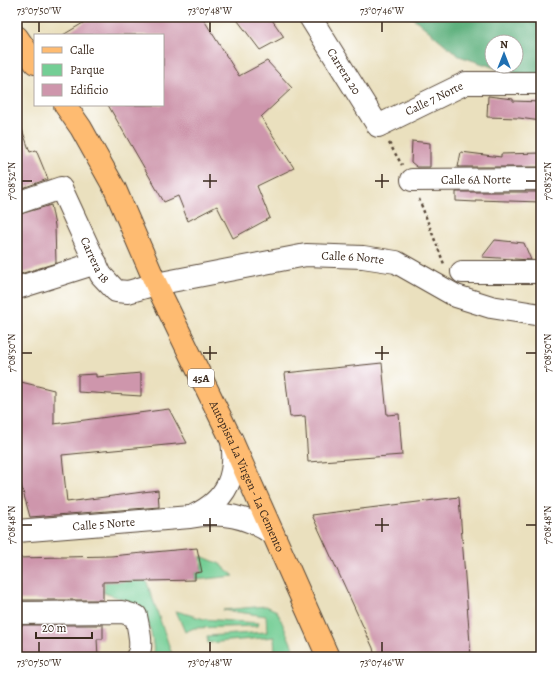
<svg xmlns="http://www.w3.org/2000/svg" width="558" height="674" font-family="Alegreya,serif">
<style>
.green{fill:#74ce95;stroke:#587c5a}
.forest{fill:#5fb17e;stroke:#4d6e4e;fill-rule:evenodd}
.building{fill:#ce96ac}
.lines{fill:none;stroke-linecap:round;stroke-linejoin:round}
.minor-casing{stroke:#554536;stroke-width:24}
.major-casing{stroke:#554536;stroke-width:24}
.path{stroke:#554536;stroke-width:2.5;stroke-dasharray:3 3;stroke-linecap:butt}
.minor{stroke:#fff;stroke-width:22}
.major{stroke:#febb71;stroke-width:22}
.ticks{fill:none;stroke:#3b2a1e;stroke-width:1.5}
.labels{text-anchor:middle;stroke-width:3.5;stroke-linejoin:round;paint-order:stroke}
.shield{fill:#fff;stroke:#766a62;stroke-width:1}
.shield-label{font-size:11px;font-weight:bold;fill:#3b2a1e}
.street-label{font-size:12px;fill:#3b2a1e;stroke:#fff}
.neatline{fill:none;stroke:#3b2a1e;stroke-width:1.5}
.ticks-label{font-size:10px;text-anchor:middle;fill:#3b2a1e}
</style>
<rect width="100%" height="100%" fill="#fff"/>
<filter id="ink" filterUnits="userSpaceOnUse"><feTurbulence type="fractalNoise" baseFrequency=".025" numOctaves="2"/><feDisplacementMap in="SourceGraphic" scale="8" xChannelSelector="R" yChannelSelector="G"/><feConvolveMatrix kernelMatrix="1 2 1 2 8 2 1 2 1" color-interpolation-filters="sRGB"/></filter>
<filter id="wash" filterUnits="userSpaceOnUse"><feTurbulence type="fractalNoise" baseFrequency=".012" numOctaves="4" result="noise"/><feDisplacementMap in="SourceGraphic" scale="16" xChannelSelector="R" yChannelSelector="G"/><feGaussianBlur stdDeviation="0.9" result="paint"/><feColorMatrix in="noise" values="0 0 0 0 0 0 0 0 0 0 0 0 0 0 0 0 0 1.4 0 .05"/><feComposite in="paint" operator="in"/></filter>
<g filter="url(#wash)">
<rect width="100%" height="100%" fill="#eae0be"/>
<path class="green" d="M201 556 220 564 234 576 195 580V573L202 572Z
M146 580 173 657H154C154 645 150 618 141 610 132 601 116 597 104 593L105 582Z
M266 606 277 611 294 650 275 653 274 637 208 643 207 636 267 632 266 616 223 610Z
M176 611 204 619 259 623 258 626 194 628 185 632Z"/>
<path class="forest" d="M412 17H541V83L459 56ZM492 42H516V66H492Z"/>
<g id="blocks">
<path class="building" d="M93 17H202L239 76 267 61 292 88 261 117 294 168 257 186 270 218 233 238 217 206 188 221 178 196 164 202 108 105H163V35H63Z
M235 17H270L284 37 260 50Z
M488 96 513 99V101L541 102V121L519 118 487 117Z
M17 121H19L30 152 36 150 48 179 17 190Z
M412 141 430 143V167H417L411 162Z
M461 152 501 157V154L541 153V167H458Z
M456 192H541V202L476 200V202L456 201Z
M51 205 55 226 56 263 17 275V215Z
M495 240 524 243 531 260 482 257Z
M382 363 387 415 399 414 402 455 308 462 305 416 290 417 285 373Z
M141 373V396L78 392V375L96 374V377Z
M17 381 54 390V424L169 409 187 443 62 455 67 502 158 490 159 507 30 517 17 470Z
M459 497 471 657H375L373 648 312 515Z
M197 548 202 572 195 573V580L103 582V600H17V558L111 556Z
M17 625H103V639H97L98 657H17Z"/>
</g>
</g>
<g filter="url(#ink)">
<use href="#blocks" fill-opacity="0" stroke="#554536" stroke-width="1"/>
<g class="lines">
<defs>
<g id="minor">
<path id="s1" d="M310 17 378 126 466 83H541"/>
<path id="s2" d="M412 180 541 179"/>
<path id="s3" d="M17 203 61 188 101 275 116 291 128 292 156 284 306 255 363 257 396 262 456 296 491 307 541 315"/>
<path d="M462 272H541"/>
<path d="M17 288 96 263"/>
<path d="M195 515C228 499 237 475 232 440"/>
<path id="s4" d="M17 531 190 517C222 511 247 516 273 534"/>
<path d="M17 613 122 612 136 616C138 627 144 647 137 657"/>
</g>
<g id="major">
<path d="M17 37 35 63"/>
<path id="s5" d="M65 105 81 128 115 189 156 284 231 439 328 657"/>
</g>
</defs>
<use href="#minor" class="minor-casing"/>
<use href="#major" class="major-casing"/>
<path class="path" d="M389 143 402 165
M419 199 444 264"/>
<use href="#minor" class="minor"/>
<use href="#major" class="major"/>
</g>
</g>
<path class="ticks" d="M39 22V32M210 22V32M382 22V32M210 174V188M382 174V188M22 181H32M203 181H217M375 181H389M526 181H536M210 346V360M382 346V360M22 353H32M203 353H217M375 353H389M526 353H536M210 518V532M382 518V532M22 525H32M203 525H217M375 525H389M526 525H536M39 642V652M210 642V652M382 642V652"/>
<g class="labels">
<rect class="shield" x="188" y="369" width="26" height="18" rx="3"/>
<g class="shield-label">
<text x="201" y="382">45A</text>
</g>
<g class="street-label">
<text dy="4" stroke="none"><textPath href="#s1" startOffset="64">Carrera 20</textPath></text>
<text dy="4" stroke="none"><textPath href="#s1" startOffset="191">Calle 7 Norte</textPath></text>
<text dy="4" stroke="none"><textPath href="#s2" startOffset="64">Calle 6A Norte</textPath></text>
<text dy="4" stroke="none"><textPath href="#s3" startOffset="126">Carrera 18</textPath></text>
<text dy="4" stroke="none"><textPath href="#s3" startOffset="405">Calle 6 Norte</textPath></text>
<text dy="4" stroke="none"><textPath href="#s5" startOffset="414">Autopista La Virgen - La Cemento</textPath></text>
<text dy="4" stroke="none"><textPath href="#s4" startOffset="87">Calle 5 Norte</textPath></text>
</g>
</g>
<rect width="558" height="674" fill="none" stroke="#fff" stroke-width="44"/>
<rect x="34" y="34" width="130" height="72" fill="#ffffff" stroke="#b1aaa5"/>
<rect x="42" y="47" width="20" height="6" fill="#febb71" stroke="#b1aaa5"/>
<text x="70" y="54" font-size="12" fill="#3b2a1e">Calle</text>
<rect x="42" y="64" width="20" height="12" fill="#74ce95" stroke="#b1aaa5"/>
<text x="70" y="74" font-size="12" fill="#3b2a1e">Parque</text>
<rect x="42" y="84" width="20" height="12" fill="#ce96ac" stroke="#b1aaa5"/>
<text x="70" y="94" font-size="12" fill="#3b2a1e">Edificio</text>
<g transform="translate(504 54)"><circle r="19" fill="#ffffff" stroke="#b1aaa5"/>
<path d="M0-3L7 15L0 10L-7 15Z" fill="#1f6fb2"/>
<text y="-6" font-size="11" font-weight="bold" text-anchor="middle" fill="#3b2a1e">N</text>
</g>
<path d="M36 632v6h56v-6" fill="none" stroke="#3b2a1e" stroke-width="2"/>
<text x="42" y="632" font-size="12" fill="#3b2a1e" stroke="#ffffff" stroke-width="3" paint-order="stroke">20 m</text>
<rect x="22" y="22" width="514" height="630" class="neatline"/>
<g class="ticks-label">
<text x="39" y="14">73°07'50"W</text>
<text x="210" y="14">73°07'48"W</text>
<text x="382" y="14">73°07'46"W</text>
<text transform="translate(11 181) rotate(-90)" y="4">7°08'52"N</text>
<text transform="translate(547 181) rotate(-90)" y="4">7°08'52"N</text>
<text transform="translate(11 353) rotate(-90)" y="4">7°08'50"N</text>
<text transform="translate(547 353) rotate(-90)" y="4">7°08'50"N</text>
<text transform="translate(11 525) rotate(-90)" y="4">7°08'48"N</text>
<text transform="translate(547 525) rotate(-90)" y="4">7°08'48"N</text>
<text x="39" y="666">73°07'50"W</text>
<text x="210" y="666">73°07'48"W</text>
<text x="382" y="666">73°07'46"W</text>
</g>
</svg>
